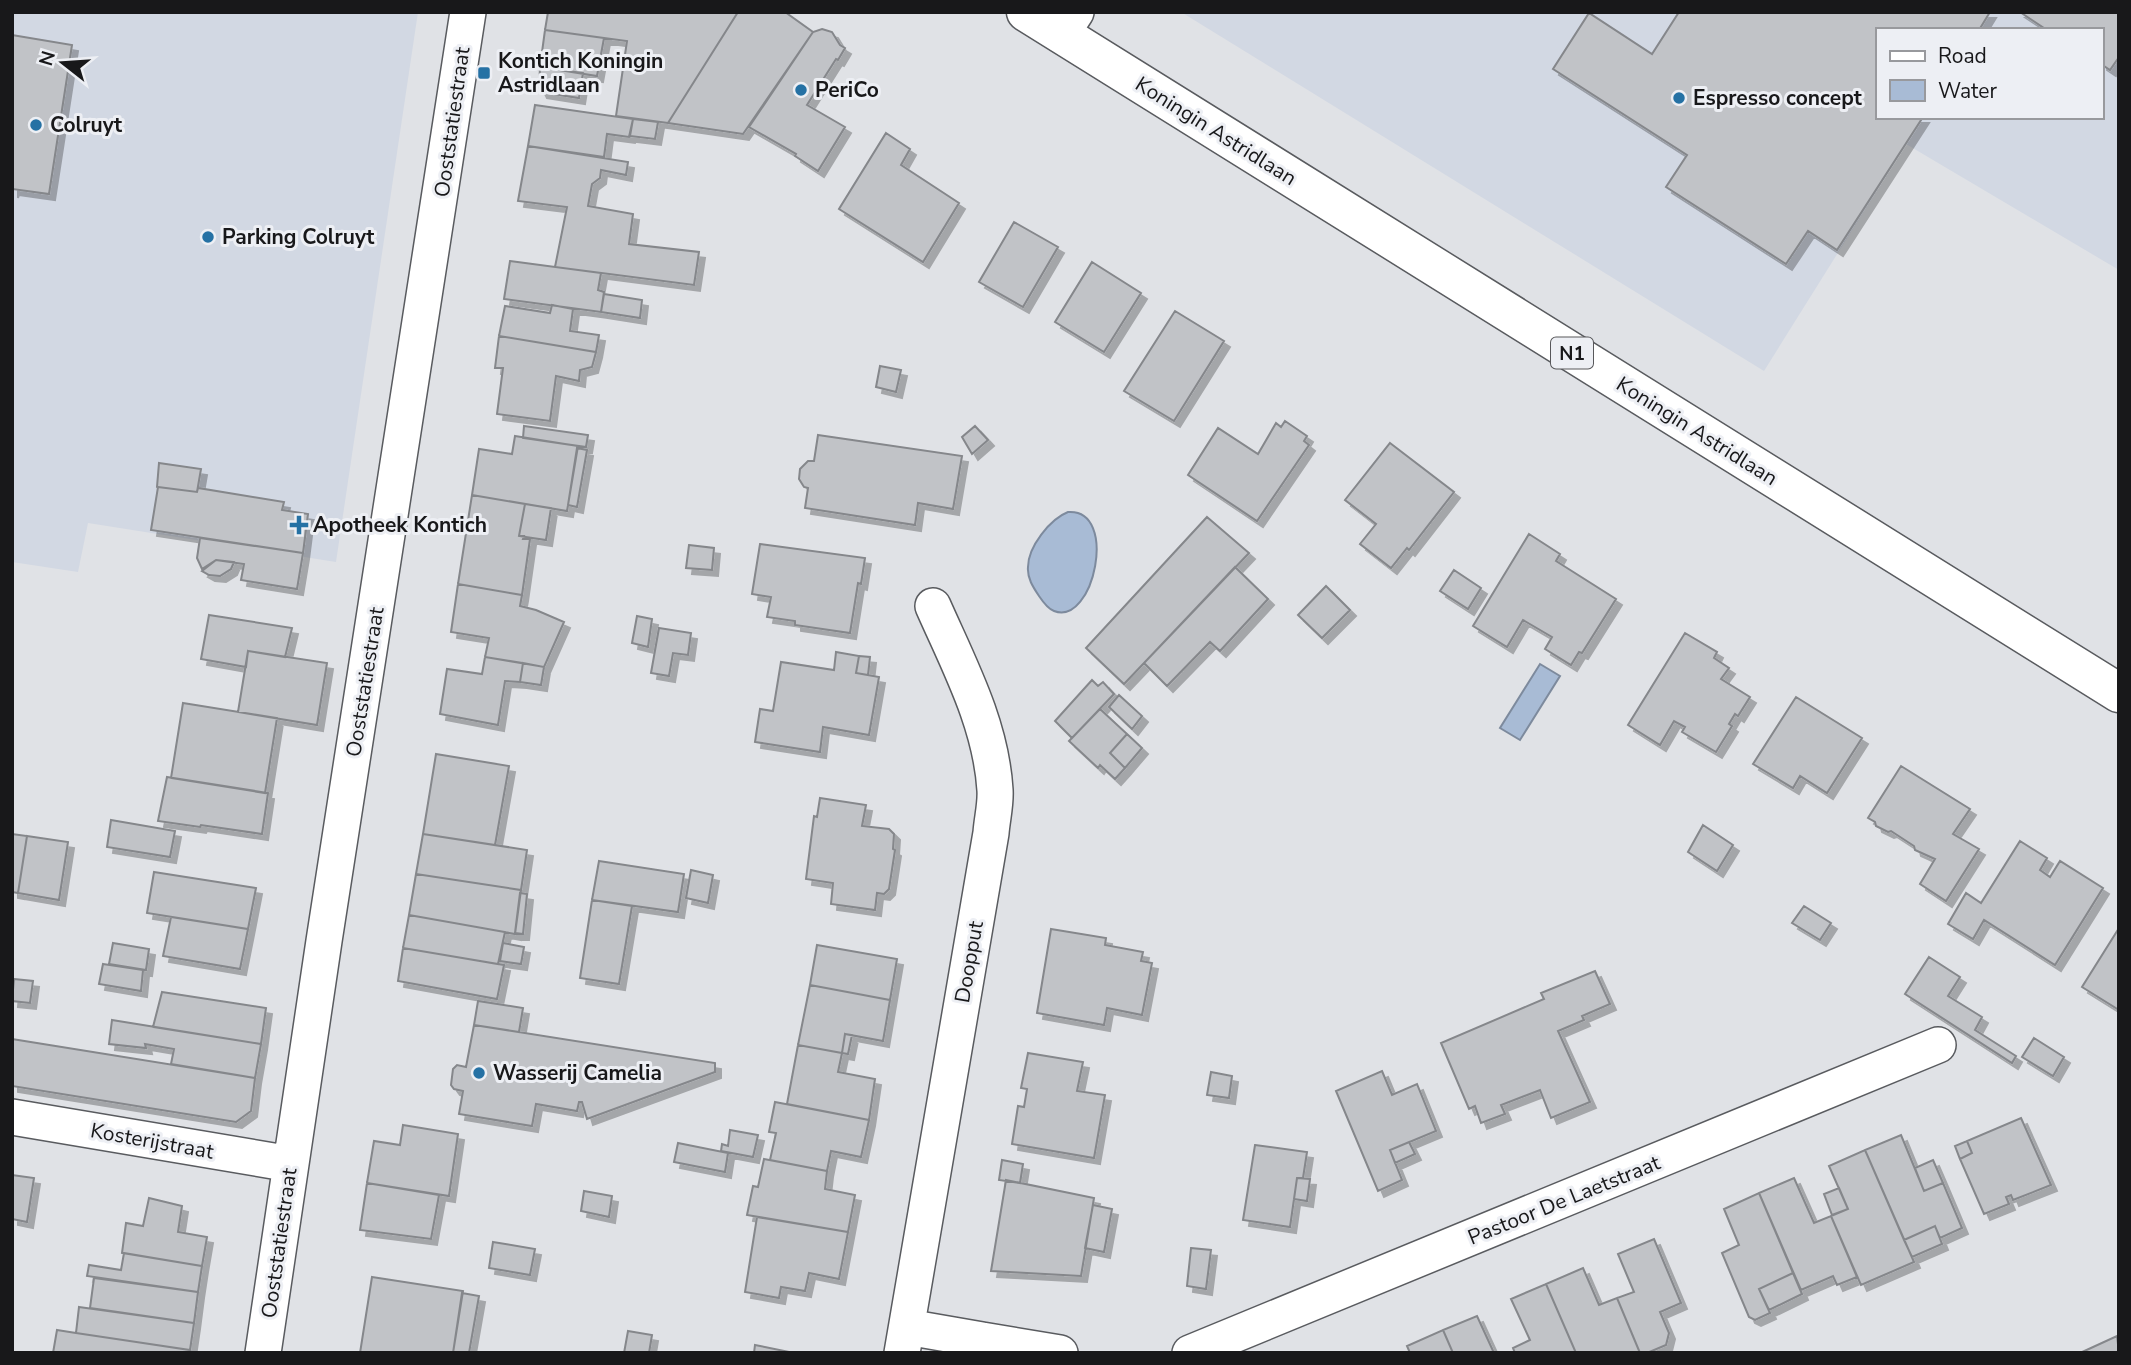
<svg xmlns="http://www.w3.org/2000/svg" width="2131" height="1365" font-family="'Nunito Sans',sans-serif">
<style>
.built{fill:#d2d8e3;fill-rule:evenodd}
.water{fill:#a8bbd5;stroke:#7d8a9d;stroke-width:2}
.building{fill:#c1c3c7;stroke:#85878b;stroke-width:2;filter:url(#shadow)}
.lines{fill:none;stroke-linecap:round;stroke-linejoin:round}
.street-casing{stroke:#595b5f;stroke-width:38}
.primary-casing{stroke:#595b5f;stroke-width:41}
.street{stroke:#fff;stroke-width:35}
.primary{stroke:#fff;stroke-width:38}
.poi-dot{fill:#2571a4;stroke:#edeff4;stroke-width:2.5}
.labels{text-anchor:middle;stroke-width:6;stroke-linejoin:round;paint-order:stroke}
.shield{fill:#edeff4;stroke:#58585b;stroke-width:2}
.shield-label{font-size:19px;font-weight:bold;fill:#18181a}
.poi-label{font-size:21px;font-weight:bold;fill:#18181a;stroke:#edeff4;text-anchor:start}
.street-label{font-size:21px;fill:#18181a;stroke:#edeff4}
</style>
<defs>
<filter id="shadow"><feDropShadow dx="6" dy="6" stdDeviation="0" flood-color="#0004"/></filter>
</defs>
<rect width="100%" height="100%" fill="#e0e2e6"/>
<path class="built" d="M12 12H418L336 562 88 523 78 572 12 562Z
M1181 12H2119V270L1906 144 1764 371ZM1877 30H2101V117H1877Z"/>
<path class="water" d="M1068 512C1119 508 1094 627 1054 611 1048 609 1043 602 1039 596 1033 587 1027 578 1028 567 1028 547 1050 519 1068 512Z
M1540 664 1560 676 1520 740 1500 728Z"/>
<path class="building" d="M548 12H738L668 123 616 116 627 41 545 30Z
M738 12H785L813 32 743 134 668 123Z
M1679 12H1990L1979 30H1877V117H1923L1837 250 1808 231 1786 264 1666 187 1687 155 1553 69 1589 13 1652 54Z
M2020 12H2119V57L2110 70 2101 64V30H2047Z
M822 29 832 32 840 45 845 48 838 60 836 59 807 105 845 127 818 171 795 156 796 154 749 127 813 32Z
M545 30 604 38 597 76 540 67Z
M12 35 72 45 49 194 13 189 12 192Z
M540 67 583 73 579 98 541 92 539 88Z
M535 105 633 119 629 137 607 134 604 157 528 146Z
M633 119 658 122 655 139 630 136Z
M886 133 910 149 901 165 959 203 923 262 839 209Z
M528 146 628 162 626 175 601 170 600 178 592 184 588 206 633 214 629 244 699 252 694 285 555 267 567 207 518 201Z
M1014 222 1058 247 1023 307 979 282Z
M510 261 601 273 598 290 604 292 601 312 504 299Z
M1092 262 1141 293 1104 352 1055 322Z
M604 294 642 300 640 318 601 312Z
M552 305 573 309 570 331 599 335 596 352 499 336 505 306 550 313Z
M1175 311 1224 341 1174 421 1124 391Z
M499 336 596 352 592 367 580 370 579 381 556 376 550 421 497 414 503 368H495Z
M880 366 901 370 896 392 876 387Z
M1285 421 1307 436 1304 441 1309 445 1257 521 1188 475 1218 428 1258 454 1276 423 1281 427Z
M524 426 588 435 586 447 523 438Z
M975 426 988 440 972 454 962 437Z
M818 435 962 456 953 509 918 503 915 525 805 508 808 488 804 487 799 479 800 469 808 461H814Z
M515 436 578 446 567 511 472 495 479 449 512 454Z
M1390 443 1454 492 1409 550 1407 548 1391 568 1360 544 1376 524 1345 500Z
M577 448 587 450 577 507 568 505Z
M159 463 201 469 197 492 157 487Z
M158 487 197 492 198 488 284 502 282 510 308 514 303 553 151 530Z
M472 495 525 504 519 536H524L523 539H530L522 595 458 584Z
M525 504 551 508 546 540 519 536Z
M1207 517 1249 553 1124 684 1086 648Z
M1529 534 1560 554 1556 561 1616 599 1582 653 1579 652 1571 665 1545 649 1552 637 1523 620 1507 647 1473 626Z
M200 538 303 553 297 589 241 580 244 564 216 560 202 569 197 558Z
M760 544 865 558 861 584 858 583 850 633 795 625V621L767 617 771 597 752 594Z
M689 545 714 548 712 570 686 568Z
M216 560 234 562 231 569 220 576 209 575 202 571Z
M1235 567 1268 599 1220 651 1210 642 1167 686 1144 663Z
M1454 570 1481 588 1468 609 1440 591Z
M458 584 522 595 520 606 536 610 564 622 544 667 485 657 489 638 451 632Z
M1326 586 1350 610 1322 638 1298 615Z
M209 615 292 628 285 657 248 651 246 667 201 659Z
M637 616 652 619 648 647 632 643Z
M659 628 691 633 688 655 673 653 669 676 651 673Z
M1685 633 1717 652 1714 658 1729 668 1721 679 1750 697 1738 716 1735 714 1729 724 1732 726 1716 752 1682 732 1685 727 1674 721 1660 745 1628 725Z
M248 651 327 663 317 725 238 712Z
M836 652 859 656 856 673 879 677 869 735 823 727 820 752 755 742 760 709 773 711 781 662 834 670Z
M859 656 870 657 868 675 856 673Z
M485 657 523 663 520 682 505 681 498 725 440 714 447 669 482 674Z
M523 663 544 667 541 685 520 682Z
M1092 680 1098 686 1103 682 1114 694 1072 738 1055 721Z
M1119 695 1142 716 1132 729 1109 707Z
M1796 697 1862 738 1827 793 1800 776 1793 788 1753 764Z
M183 703 277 718 265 793 171 778Z
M1100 709 1127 734 1110 753 1125 768 1115 779 1100 765 1098 768 1069 741Z
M1127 734 1142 748 1125 768 1110 753Z
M436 754 509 766 495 845 423 834Z
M1901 766 1970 809 1953 834 1979 849 1946 901 1920 884 1935 859 1915 850 1914 846 1891 831 1888 832 1876 826 1875 822 1868 818Z
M167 777 268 793 262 834 201 825 200 827 158 821Z
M820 798 866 805 862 826 889 829 894 834 893 849 895 850 889 889 884 894 877 893 875 910 831 904 833 883 806 879 814 816 817 817Z
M111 820 175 831 170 857 107 847Z
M1703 825 1733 845 1717 871 1688 852Z
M12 834 27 836 18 893 12 892Z
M423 834 527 850 521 890 416 874Z
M27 836 68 842 59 900 18 893Z
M2020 841 2047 858 2040 870 2050 877 2060 861 2103 888 2055 965 1984 920 1973 939 1948 924 1966 893 1981 903Z
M599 861 684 874 678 912 592 900Z
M691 870 713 875 708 903 686 898Z
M154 872 256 888 248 929 147 913Z
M416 874 521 890 515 934 409 915Z
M520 893 527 894 523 934 515 933Z
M592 900 632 906 619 984 580 978Z
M1804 906 1831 923 1820 940 1792 923Z
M409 915 505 932 498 964 403 948Z
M171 917 248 929 240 969 163 956Z
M2119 928V1010L2082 987Z
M1051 929 1106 938 1105 945 1143 952 1141 961 1152 963 1142 1015 1107 1008 1104 1025 1037 1013Z
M113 943 149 949 146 970 109 964Z
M503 943 524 947 521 964 500 961Z
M817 945 897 959 890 1000 810 985Z
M403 948 504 965 497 999 398 981Z
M1929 957 1960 977 1948 996 1982 1017 1975 1030 2016 1056 2012 1063 1905 994Z
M103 964 143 970 141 991 99 984Z
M1595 971 1610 1004 1582 1016 1584 1020 1558 1031 1590 1102 1551 1118 1540 1090 1501 1105 1505 1114 1481 1123 1475 1106 1469 1109 1441 1043 1544 999 1541 993Z
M14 979 33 981 30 1003 12 1001Z
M810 985 890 1000 883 1041 845 1034 842 1053 798 1045Z
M162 992 266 1008 261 1044 153 1027Z
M478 1001 523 1008 519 1032 474 1025Z
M112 1020 261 1044 255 1078 171 1064 174 1049 145 1044 146 1048 109 1044Z
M474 1025 715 1063V1072L587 1119 582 1102H579L577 1111 536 1104 532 1126 459 1114 463 1091 454 1089 451 1085 453 1069 457 1065 466 1067Z
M845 1034 852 1035 848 1054 842 1053Z
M2034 1038 2064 1057 2053 1076 2022 1057Z
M12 1039 255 1078 251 1111 236 1122 12 1086Z
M798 1045 842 1053 838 1072 875 1079 869 1120 787 1104Z
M1028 1053 1083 1062 1077 1091 1105 1095 1094 1158 1012 1144 1018 1106 1024 1107 1027 1089 1021 1088Z
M1382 1071 1392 1095 1417 1084 1436 1131 1390 1150 1402 1180 1378 1191 1336 1091Z
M1211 1072 1232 1076 1229 1098 1207 1095Z
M775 1102 869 1120 861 1157 831 1151 827 1171 770 1160 776 1133 769 1132Z
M2021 1118 2051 1185 2013 1200 2011 1195 2006 1197 2009 1204 1984 1214 1960 1159 1972 1153 1967 1141Z
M403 1125 458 1134 449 1196 367 1183 374 1141 400 1145Z
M730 1130 758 1135 753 1157 721 1151 722 1144 728 1146Z
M1901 1135 1924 1191 1943 1183 1962 1228 1940 1238 1935 1226 1904 1240 1865 1150Z
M1967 1141 1972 1153 1960 1159 1955 1146Z
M1409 1142 1415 1154 1395 1163 1390 1150Z
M678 1143 728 1153 725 1172 674 1162Z
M1255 1145 1307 1152 1303 1178H1297L1290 1227 1243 1220Z
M1865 1150 1914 1262 1861 1285 1831 1216 1848 1209 1829 1166Z
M764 1159 827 1171 825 1189 855 1195 848 1232 747 1215 753 1186 758 1187Z
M1002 1160 1023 1164 1020 1183 999 1180Z
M1933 1160 1943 1183 1924 1191 1915 1168Z
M12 1175 34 1178 27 1222 12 1219Z
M1297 1178 1310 1179 1307 1201 1294 1199Z
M1794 1178 1814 1223 1831 1216 1857 1277 1837 1285 1833 1276 1801 1290 1759 1193Z
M1006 1180 1094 1198 1081 1276 991 1271Z
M367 1183 439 1195 431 1239 360 1230Z
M1839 1188 1848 1209 1832 1215 1824 1194Z
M584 1191 612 1196 609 1217 581 1211Z
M1759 1193 1793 1273 1759 1289 1770 1313 1755 1320 1749 1317 1722 1253 1739 1245 1724 1209Z
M149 1198 182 1206 178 1232 207 1237 202 1266 122 1253 126 1223 143 1226Z
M1093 1205 1112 1209 1104 1252 1085 1248Z
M757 1217 848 1232 839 1279 809 1273 805 1291 781 1287 779 1298 745 1292Z
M1935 1226 1942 1244 1912 1257 1904 1240Z
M1654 1239 1681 1303 1660 1312 1669 1333 1666 1345 1647 1353H1640L1617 1298 1634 1292 1618 1254Z
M493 1242 535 1249 530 1275 489 1268Z
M1191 1248 1211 1250 1206 1289 1187 1286Z
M124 1253 202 1266 198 1292 87 1276 89 1265 121 1270Z
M1583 1268 1599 1305 1617 1298 1640 1353H1576L1546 1284Z
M1793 1273 1802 1294 1769 1310 1759 1289Z
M372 1277 463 1291 453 1353H360Z
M94 1278 198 1292 194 1323 90 1308Z
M1546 1284 1576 1353H1515L1513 1348 1530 1340 1511 1299Z
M462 1293 479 1296 469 1353H453Z
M79 1307 194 1323 190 1350 76 1333Z
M1477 1316 1494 1353H1453L1443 1330Z
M57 1330 76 1333 190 1350V1353H53Z
M1443 1330 1453 1353H1410L1407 1346Z
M628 1331 652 1335 649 1353H624Z
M2117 1336 2119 1353H2080Z
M755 1345 794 1353H754Z"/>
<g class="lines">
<defs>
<path id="street" d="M1061 35 1076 12
M12 1117 291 1164
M907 1327 982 1340 980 1353
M982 1340 1060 1353
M263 1353 324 941 468 12
M902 1353 991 833C992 819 996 804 995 790 991 724 959 665 933 606
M1190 1353 1938 1045"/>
<path id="primary" d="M1026 12 2119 693"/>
</defs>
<use href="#street" class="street-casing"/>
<use href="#primary" class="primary-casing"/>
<use href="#street" class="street"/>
<use href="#primary" class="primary"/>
</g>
<g class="poi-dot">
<rect x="477" y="66" width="14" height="14" rx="3.5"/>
<circle cx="801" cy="90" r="7"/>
<circle cx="1679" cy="98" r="7"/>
<circle cx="36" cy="125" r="7"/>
<circle cx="208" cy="237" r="7"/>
<path d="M295.5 514.5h7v7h7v7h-7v7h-7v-7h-7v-7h7z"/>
<circle cx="479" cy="1073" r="7"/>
</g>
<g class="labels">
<rect class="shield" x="1551" y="337.5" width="42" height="31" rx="5"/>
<g class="shield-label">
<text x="1572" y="360">N1</text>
</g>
<g class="poi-label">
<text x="498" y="68">Kontich Koningin<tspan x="498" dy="24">Astridlaan</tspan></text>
<text x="815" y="97">PeriCo</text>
<text x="1693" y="105">Espresso concept</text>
<text x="50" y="132">Colruyt</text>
<text x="222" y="244">Parking Colruyt</text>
<text x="313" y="532">Apotheek Kontich</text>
<text x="493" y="1080">Wasserij Camelia</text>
</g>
<g class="street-label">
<text transform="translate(452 122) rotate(-82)" y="7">Ooststatiestraat</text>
<text transform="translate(1216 131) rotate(32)" y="7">Koningin Astridlaan</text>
<text transform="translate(1697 431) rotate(32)" y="7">Koningin Astridlaan</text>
<text transform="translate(365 682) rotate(-81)" y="7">Ooststatiestraat</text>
<text transform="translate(969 962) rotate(-80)" y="7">Doopput</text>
<text transform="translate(152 1141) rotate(10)" y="7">Kosterijstraat</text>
<text transform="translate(1564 1200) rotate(-22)" y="7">Pastoor De Laetstraat</text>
<text transform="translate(279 1243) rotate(-82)" y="7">Ooststatiestraat</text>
</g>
</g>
<rect width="2131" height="1365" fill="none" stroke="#18181a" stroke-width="28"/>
<rect x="1876" y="28" width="228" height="91" fill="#edeff4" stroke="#98999d" stroke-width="2"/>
<rect x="1890" y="51" width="35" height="10" fill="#ffffff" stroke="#98999d" stroke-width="2"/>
<text x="1938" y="63" font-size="21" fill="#18181a">Road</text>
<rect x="1890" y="80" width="35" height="21" fill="#a8bbd5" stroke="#98999d" stroke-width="2"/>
<text x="1938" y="98" font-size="21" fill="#18181a">Water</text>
<g transform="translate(63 63) rotate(287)" stroke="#edeff4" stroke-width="5" paint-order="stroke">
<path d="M0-5L12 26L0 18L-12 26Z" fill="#18181a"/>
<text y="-10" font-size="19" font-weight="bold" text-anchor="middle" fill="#18181a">N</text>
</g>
</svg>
